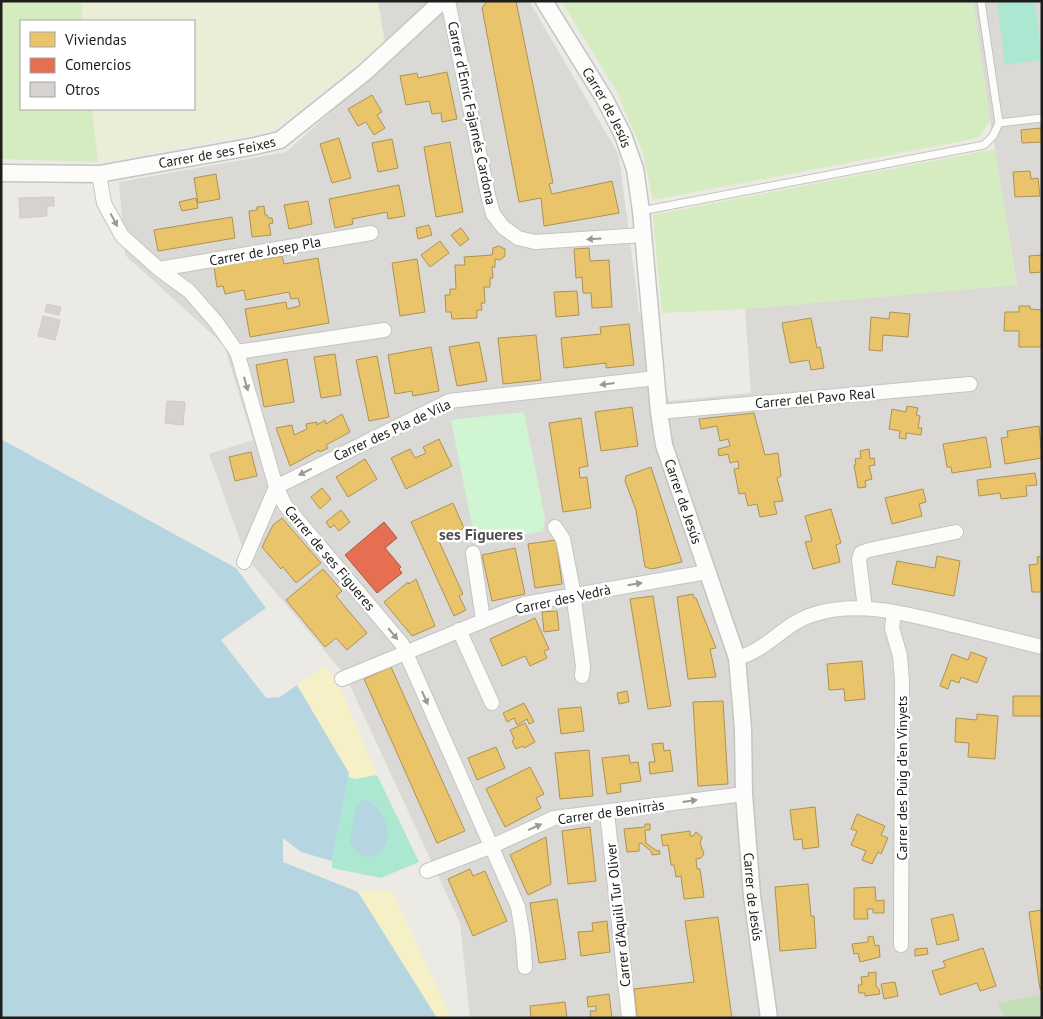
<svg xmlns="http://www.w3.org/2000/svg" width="1043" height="1019" font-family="'PT Sans',sans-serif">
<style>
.residential{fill:#dbd9d6}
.farmland{fill:#ebedd6}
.grass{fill:#d5ecc0}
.forest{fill:#c3ddb7}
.sand{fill:#f6f0c7}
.park{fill:#d0f5d2}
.pitch{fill:#ace7d1}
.water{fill:#b5d6e1}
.homes{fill:#e9c46a;stroke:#ac9253}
.shops{fill:#e76f51;stroke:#aa5641}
.building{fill:#d6d3cf;stroke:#cfcbc5}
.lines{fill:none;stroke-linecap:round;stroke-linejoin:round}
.service-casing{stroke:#c4c4c1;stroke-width:9}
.minor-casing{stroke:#c4c4c1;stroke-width:16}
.tertiary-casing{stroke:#c4c4c1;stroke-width:19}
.service{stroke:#fcfcfb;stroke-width:7}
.minor{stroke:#fcfcfb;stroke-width:14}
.tertiary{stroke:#fcfcfb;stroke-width:16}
.oneway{fill:#989897}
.labels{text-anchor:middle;stroke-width:5;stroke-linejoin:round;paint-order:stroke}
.street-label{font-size:14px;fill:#1d1d1d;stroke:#fff}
.quarter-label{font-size:16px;font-weight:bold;fill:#505050;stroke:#fff}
</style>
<rect width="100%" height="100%" fill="#eceae4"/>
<path class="residential" d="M378 1H428L385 44Z
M455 1H529L619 155 639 311 669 401 751 393 745 309 1017 284 990 120 973 1H1042V994L999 1003 1005 1018H470L460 923 345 675 246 557 209 454 253 440 224 345 125 255 119 182 286 152Z"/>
<path class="farmland" d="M81 1H378L385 44 270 130 98 162 92 109H194V21H83Z"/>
<path class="grass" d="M1 1H81L83 21H21V109H92L98 162 1 159Z
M561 1H973L990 120 978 138 653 200 642 150 616 90Z
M995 149 1017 285 745 309 662 313 653 215Z"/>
<path class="forest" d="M1042 994V1018H1005L998 1003Z"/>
<path class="sand" d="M325 666 339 684 377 775 355 779 348 777 349 773 297 685Z
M358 892H392L452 1018H437Z"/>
<path class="park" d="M524 412 545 518 543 531 476 545 451 420Z"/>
<path class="pitch" d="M997 1H1035L1042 60 1005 65Z
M377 775 419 862 381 878 332 868V861L348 777 355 779Z"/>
<path class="water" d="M1 439 236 568 266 608 221 640 266 698 280 697 297 685 349 773 332 861 301 852 283 838V862L358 892 437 1018H1Z
M363 800C383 799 404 850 368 857L357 853 350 842 356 807Z"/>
<path class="homes" d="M487 1H516L553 183 549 184 552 194 612 181 619 213 544 226 541 198 519 202 482 8Z
M447 72 457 119 442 122 441 113 432 114 429 101 406 105 400 76 417 73 418 78Z
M372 95 382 112 377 115 385 128 374 135 366 122 358 126 348 109Z
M1041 128 1042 142 1022 143 1021 130Z
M339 138 351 178 332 183 320 144Z
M392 139 398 168 378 172 372 143Z
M450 142 463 212 436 217 424 147Z
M1030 171 1031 179 1038 178 1040 196 1015 197 1013 172Z
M216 174 220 199 198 203 194 178Z
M399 185 405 216 388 219 387 212 352 219 353 224 335 228 329 199Z
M196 198 198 208 182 211 179 202Z
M308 201 312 224 289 229 284 205Z
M264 206 265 215H267L268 218H272L273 223 269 224 271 235 252 237 249 211 257 210V207Z
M232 217 235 238 158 251 154 230Z
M429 225 432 235 418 239 416 228Z
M461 228 469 239 460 246 451 235Z
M440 241 449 253 430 267 421 255Z
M499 246 505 249V256L500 260 495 259V267H492L493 278H490V287H484L485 303H481L482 310H477V318L452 319 451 312H446L445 295H450V289H456L455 265H465L464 257 492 255 493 248Z
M589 248 590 261 609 260 612 307 592 308 591 293H583L582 277 576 278 574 249Z
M1042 255V272L1030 273 1029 256Z
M282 256 284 264 318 258 329 323 250 337 245 309 286 302 287 309 300 306 298 298 291 299 289 292 246 300 244 290 225 294 223 286 217 287 214 267Z
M417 259 425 312 400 316 392 263Z
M577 291 579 315 556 317 554 292Z
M1019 306H1030V309L1042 310V347H1019V331H1004L1005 312H1019Z
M890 312 910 314 908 337 883 335 882 351 869 350 871 317 889 319Z
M811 318 817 348 820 347 824 368 811 370 809 360 790 363 782 323Z
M629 324 634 365 606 368V363L564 368 561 338 601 334 600 327Z
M536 335 541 380 503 384 498 338Z
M479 342 487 381 457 386 449 347Z
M431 347 439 391 413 396 412 391 395 394 388 355Z
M335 354 341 395 321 398 314 357Z
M377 356 389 417 369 421 356 360Z
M287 359 294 402 264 407 256 365Z
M907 406 918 408 916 415 920 416 918 428H922L921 435 906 433V439L899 438 900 431 889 429 892 409 906 412Z
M632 407 638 446 601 451 595 412Z
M754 413 765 455 778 453 781 476 777 478 783 501 774 502 777 514 760 517 757 504 748 506 745 493 739 494 734 469 739 468 738 461 730 463 728 454 719 456 718 449 730 446 728 439 720 441 717 426 701 429 699 419Z
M342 414 350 432 326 445 328 448 320 452 319 450 290 466 276 428 292 425 294 435 307 429 306 424 317 422V425L325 420 326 424Z
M581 418 588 466 579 468 580 478 587 477 591 508 563 512 549 423Z
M1039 426 1042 458 1005 464 1001 438 1008 437 1007 431Z
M986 437 991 467 952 473 951 467H947L943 444Z
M439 439 452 466 406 489 391 458 410 449 415 458 426 453 423 447Z
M869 449 870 459 874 458 875 465 869 466 872 479 865 481 866 487 858 488 854 465H856L855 459 861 458 860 451Z
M251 452 257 476 235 481 229 457Z
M365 459 377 479 348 497 336 477Z
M651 467 682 562 652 569 645 567 636 510 625 481 626 476Z
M1035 473 1037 485 1026 486 1027 496 1001 499 1000 493 979 496 977 480Z
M322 488 331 499 320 509 311 497Z
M923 489 926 502 919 504 922 516 892 524 885 498Z
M453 503 464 528 438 539 463 594 459 596 466 610 454 616 411 522Z
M831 509 841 543 836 545 840 562 813 569 805 542 812 541 805 516Z
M341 510 350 522 339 531 334 525 330 528 326 522Z
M282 518 321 563 296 583 283 567 281 569 262 547 273 525Z
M556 540 562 584 535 588 528 544Z
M515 548 525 594 492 601 482 555Z
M937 556 960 561 954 596 892 584 897 561 935 568Z
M1042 556V592H1032L1029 565 1038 564 1037 557Z
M323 569 342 591 336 596 367 633 347 650 336 638 325 647 286 600Z
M416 579 435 626 412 636 384 602 408 582 409 584Z
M693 594 694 598H696L716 648 710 649 716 677 688 679 677 597Z
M653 596 671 706 648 709 630 599Z
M557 611 559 630 544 632 542 612Z
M535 618 549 649 544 651 547 658 530 666 525 656 502 666 490 639Z
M971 652 987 658 977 683 961 677 959 683 951 680 948 689 940 686 952 654 968 660Z
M862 661 865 699 845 701 844 689 829 690 827 664Z
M391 667 465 831 437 843 364 679Z
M627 691 629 702 619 704 617 693Z
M1013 696H1042V716H1013Z
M723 701 728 784 698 786 693 702Z
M524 703 534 722 529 724 527 719 517 725 514 718 507 722 503 713Z
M581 707 584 731 561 734 558 709Z
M977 714 998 716 995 759 968 757 969 743 955 742 956 718 977 720Z
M525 723 535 742 524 748 523 746 516 749 512 741 514 739 510 730Z
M663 743 664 751 670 750 673 771 650 774 649 762H655L652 744Z
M496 747 505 768 477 780 468 758Z
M589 750 593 796 560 799 555 753Z
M629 755 630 763 638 762 641 781 620 784 621 792 607 794 602 758Z
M530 767 544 794 536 798 541 808 505 827 486 789Z
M815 807 819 847 803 849 802 839 794 840 790 810Z
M857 814 885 826 881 835 888 838 881 854 878 852 872 864 862 860 866 851 851 845 857 831 851 829Z
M645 824H650V830H645L646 843 657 851 659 850 660 854 652 855 651 851 641 843 639 844V851L627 852 624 829 645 827Z
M590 827 596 881 568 884 562 831Z
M690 831V836H693L696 832 702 837 700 843 704 854 701 858 696 859 697 869H700L704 897 684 899 681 876 676 877 674 865H671L668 845 663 846 661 835Z
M546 837 551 884 528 895 510 855Z
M470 869 473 876 485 871 507 921 473 936 448 879Z
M808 884 811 916H814L816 948 780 951 775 887Z
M875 887 876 901 884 900V913H873V909H867L868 919H854V888Z
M557 899 566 959 539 963 530 903Z
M1042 910V989H1040L1029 912Z
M953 914 959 940 937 945 931 919Z
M718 917 732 1018H637L634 989 694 982 685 921Z
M607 921 610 952 581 956 578 932 593 931 592 923Z
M873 936 875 946 879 945 880 957 860 962 858 953 854 954 852 944 868 942V937Z
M927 948 928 954 915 956V949Z
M983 948 996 986 980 991 977 983 940 995 932 971 946 967 943 961Z
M876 972V986L879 989 880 994 865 996V993H859L858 985H862L861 977 869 976 868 973Z
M895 982 898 996 884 999 881 984Z
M609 994 612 1018H591L590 1011H596V1006L588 1007 587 997Z
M565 1002 567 1018H531L530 1006Z"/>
<path class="shops" d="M384 522 397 538 385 548 401 567 399 569 402 573 377 593 345 555Z"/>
<path class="building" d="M54 197V206H47V216L20 218 19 198Z
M47 304 61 307 59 315 45 312Z
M43 316 60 320 55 340 38 336Z
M167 401 185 402 183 425 165 423Z"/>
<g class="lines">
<defs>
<path id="service" d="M999 123 1042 118
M641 211 984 145 993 136 999 123 981 1"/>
<path id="minor" d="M448 1 488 195 493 214 503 227 518 238 535 242 643 235
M99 174 104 203 122 236 159 269 189 291 216 322 237 352 276 487 285 505 402 644 518 907 523 937 525 967
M159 269 371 233
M237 352 384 330
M659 412 970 384
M555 527 563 539 572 585 583 666 582 676
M473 553 483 620
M244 562 276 487 449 401 656 378
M865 608 859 560 861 553 869 550 956 532
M894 613 892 628 900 656 902 681 901 945
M459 630 492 703
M737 658C767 651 785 622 815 614 861 600 912 615 957 626 985 633 1014 640 1042 647
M342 679 524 604 707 572
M607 812 629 1018
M427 871 490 847 554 818 744 794"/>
<g id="tertiary">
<path id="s1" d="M544 1 604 98 623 135 635 169 641 211 659 412 664 445 737 658 743 729 744 794 752 896 769 1018"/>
<path id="s2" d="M1 173 99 174 255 146 280 140 364 73 442 1"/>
</g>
</defs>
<use href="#service" class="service-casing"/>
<use href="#minor" class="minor-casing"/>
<use href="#tertiary" class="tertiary-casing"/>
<use href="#service" class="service"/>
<use href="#minor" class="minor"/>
<use href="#tertiary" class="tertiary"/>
</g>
<defs><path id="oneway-solid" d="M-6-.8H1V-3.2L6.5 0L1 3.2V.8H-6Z" transform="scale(1.25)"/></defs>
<g class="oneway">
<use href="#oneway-solid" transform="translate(114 220) rotate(62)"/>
<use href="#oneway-solid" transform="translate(594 239) rotate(176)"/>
<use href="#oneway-solid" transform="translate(246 384) rotate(74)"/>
<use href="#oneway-solid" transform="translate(607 384) rotate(173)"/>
<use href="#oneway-solid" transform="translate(305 472) rotate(154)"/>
<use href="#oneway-solid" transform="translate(635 584) rotate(-9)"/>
<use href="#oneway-solid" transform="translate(393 634) rotate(50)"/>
<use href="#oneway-solid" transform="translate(425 698) rotate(66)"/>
<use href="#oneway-solid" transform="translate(690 801) rotate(-8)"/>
<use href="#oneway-solid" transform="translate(535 827) rotate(-24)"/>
</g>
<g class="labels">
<g class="street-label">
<text dy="5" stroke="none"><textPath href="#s1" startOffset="124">Carrer de Jesús</textPath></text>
<text transform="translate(472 113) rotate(78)" y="5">Carrer d'Enric Fajarnés Cardona</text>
<text dy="5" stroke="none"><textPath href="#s2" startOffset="218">Carrer de ses Feixes</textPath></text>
<text transform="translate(265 251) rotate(-10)" y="5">Carrer de Josep Pla</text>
<text transform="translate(815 398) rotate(-5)" y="5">Carrer del Pavo Real</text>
<text transform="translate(392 430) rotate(-25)" y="5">Carrer des Pla de Vila</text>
<text dy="5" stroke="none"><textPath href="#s1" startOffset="529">Carrer de Jesús</textPath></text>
<text transform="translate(330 558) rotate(50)" y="5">Carrer de ses Figueres</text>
<text transform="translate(563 599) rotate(-12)" y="5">Carrer des Vedrà</text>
<text transform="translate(902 778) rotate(-90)" y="5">Carrer des Puig d'en Vinyets</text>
<text transform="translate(611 812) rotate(-8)" y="5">Carrer de Benirràs</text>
<text dy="5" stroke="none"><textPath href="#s1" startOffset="934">Carrer de Jesús</textPath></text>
<text transform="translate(618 915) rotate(-96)" y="5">Carrer d'Aquilí Tur Oliver</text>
</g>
<g class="quarter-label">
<text x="481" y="540">ses Figueres</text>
</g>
</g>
<rect width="1043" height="1019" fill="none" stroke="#1d1d1d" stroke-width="5"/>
<rect x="20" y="20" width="175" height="90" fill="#ffffff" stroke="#a5a5a5"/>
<rect x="30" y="32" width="25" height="15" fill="#e9c46a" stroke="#a5a5a5"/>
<text x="65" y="45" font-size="15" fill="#1d1d1d">Viviendas</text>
<rect x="30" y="58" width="25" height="15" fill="#e76f51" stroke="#a5a5a5"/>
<text x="65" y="70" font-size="15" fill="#1d1d1d">Comercios</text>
<rect x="30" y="82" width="25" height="15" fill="#d6d3cf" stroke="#a5a5a5"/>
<text x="65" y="95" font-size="15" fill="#1d1d1d">Otros</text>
</svg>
